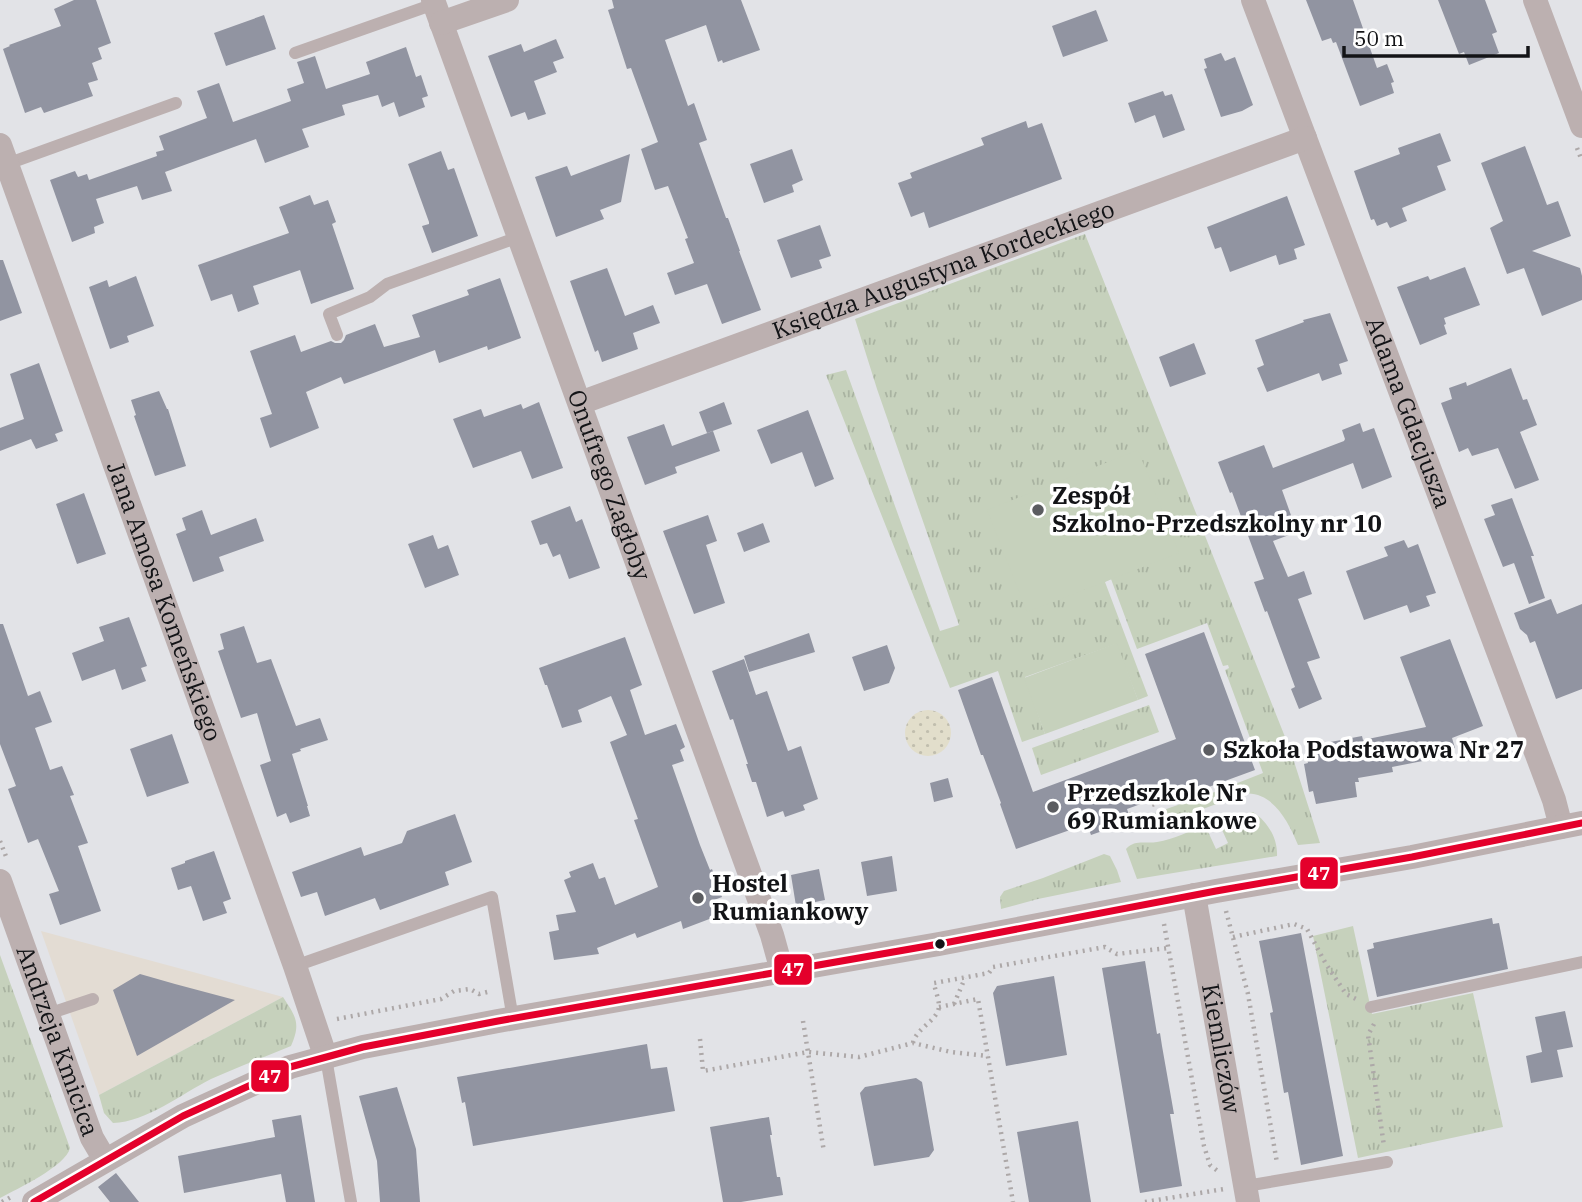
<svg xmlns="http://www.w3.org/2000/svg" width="1582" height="1202" font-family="'IBM Plex Serif',serif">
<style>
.commercial{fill:#e3dcd3}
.grass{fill:url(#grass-tufts)}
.sand{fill:url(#sand-dots)}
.green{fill:#c6d1bc}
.building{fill:#9194a1}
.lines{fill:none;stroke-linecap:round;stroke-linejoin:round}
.path{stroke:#ada8a8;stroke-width:4.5;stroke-dasharray:2 5;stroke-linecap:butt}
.lane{stroke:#bcb0b0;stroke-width:12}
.street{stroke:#bcb0b0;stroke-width:24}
.bus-1-casing{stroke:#fff;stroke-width:12}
.bus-1{stroke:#e4002b;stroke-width:7}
.poi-dot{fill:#5b5c60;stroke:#fff;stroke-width:2.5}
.bus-dot{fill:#131417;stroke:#fff;stroke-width:2.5}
.labels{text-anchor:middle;stroke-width:7;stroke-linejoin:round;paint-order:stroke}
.street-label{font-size:24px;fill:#131417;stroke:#fff}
.poi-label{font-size:24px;font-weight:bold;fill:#131417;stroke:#fff;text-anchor:start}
.line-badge{stroke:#fff;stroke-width:2.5}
.badge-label{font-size:19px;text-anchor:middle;font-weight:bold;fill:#fff}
</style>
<defs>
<pattern id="grass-tufts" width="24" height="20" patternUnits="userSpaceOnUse" patternTransform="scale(1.75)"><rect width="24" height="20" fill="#c6d1bc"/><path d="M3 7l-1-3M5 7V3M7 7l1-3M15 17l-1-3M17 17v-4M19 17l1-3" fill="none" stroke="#a9b3a1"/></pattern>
<pattern id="sand-dots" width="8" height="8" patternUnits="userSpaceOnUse" patternTransform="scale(1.75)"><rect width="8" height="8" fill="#e2decb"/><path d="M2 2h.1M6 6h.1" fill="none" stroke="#c1beae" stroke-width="1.8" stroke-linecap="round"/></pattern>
</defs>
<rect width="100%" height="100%" fill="#e2e3e7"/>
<path class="commercial" d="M41 931 204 975 283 997 99 1095Z"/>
<path class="grass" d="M1085 234 1291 752 1320 843 1298 845C1288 820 1269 784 1235 796L1230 786 1263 773 1225 670 1229 668 1228 665 1223 666 1207 623 1137 649 1111 579 1105 582 1148 696 1138 700 1116 644 1025 677 1045 734 1022 742 998 671 950 688 826 375 846 370 940 631 959 625 877 389 855 319Z
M1149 705 1159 732 1041 775 1032 748Z
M1226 788 1230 799 1162 824 1159 823 1155 813Z
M1253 812C1267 821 1278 838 1277 856L1137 879 1126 849C1135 839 1145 844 1157 842 1174 839 1190 831 1205 825L1216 849 1228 843 1218 821Z
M1104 854 1110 856 1117 870 1121 882 1038 899 1001 909 1000 897 1004 891 1043 878Z
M1353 926 1372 1014 1473 993 1503 1127 1358 1158 1313 936Z
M0 955 70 1148C66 1166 17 1189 0 1198Z
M283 997C296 1017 301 1023 291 1046 265 1057 237 1067 211 1079 181 1094 147 1122 113 1123L104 1113 99 1095Z"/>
<path class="sand" d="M905 733a23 23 0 1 1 46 0a23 23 0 1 1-46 0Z"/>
<path class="green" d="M1138 450 1179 553 1027 612 987 510Z
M1117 643 1138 700 1045 734 1024 678Z"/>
<path class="building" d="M74 0H96L111 43 98 48 102 59 92 63 98 80 88 83 93 96 44 113 41 107 25 113 3 49 10 46 9 45 61 26 54 9Z
M612 0H741L760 50 723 63 722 60 718 62 706 25 665 40 688 106 694 103 707 140 699 143 726 218H728L740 251H739L761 310 722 324 707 284 675 295 667 273 694 263 685 239 688 238 668 186 655 190 641 149 658 142 631 68 627 69 608 10 614 8Z
M1306 0H1353L1377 68 1387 64 1394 82 1391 83 1394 93 1360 106 1336 42 1333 43 1331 38 1322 41Z
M1438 0H1485L1497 32 1492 34 1499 53 1469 65 1464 52 1459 54Z
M1096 10 1108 41 1063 57 1052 26Z
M264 15 276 49 226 66 214 33Z
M556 39 564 58 553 62 557 72 534 81 546 114 528 120 525 112 511 117 488 56 521 44 524 52Z
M406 47 416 77 421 75 428 96 422 98 425 107 399 117 394 102 382 107 378 95 342 105 345 115 302 129 309 147 265 163 256 139 165 172 172 191 142 200 137 186 96 199 104 223 94 227 95 233 72 242 50 180 75 171 78 177 87 174 89 180 157 156 156 152 164 150 159 136 207 118 197 91 219 83 233 122 291 101 287 89 304 83 297 62 315 56 326 89 370 74 366 62Z
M1221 53 1225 61 1235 57 1253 105 1242 111 1221 117 1204 69 1207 68 1204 59Z
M1163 91 1165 96 1172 94 1185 130 1163 138 1155 115 1135 123 1128 103Z
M1026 121 1028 128 1042 123 1062 179 929 228 924 212 911 217 898 183 912 178 910 173 984 145 981 138Z
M1440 133 1451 161 1437 166 1446 190 1402 208 1407 221 1390 228 1387 222 1377 226 1374 219 1371 220 1354 171 1400 154 1398 148Z
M1525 146 1547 205 1558 201 1571 236 1532 251 1580 268 1582 276V300L1542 316 1524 268 1507 274 1490 228 1503 221 1481 163Z
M792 149 803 180 792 185 794 192 764 203 750 164Z
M441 151 448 170 454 168 478 236 432 253 422 226 429 224V222L408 164Z
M630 154 621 202 600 210 604 219 556 237 535 177 567 166 571 176Z
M310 195 314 205 328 200 336 222 332 224 354 289 311 304 300 270 253 286 259 304 238 312 232 294 211 301 198 265 289 233 279 207Z
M1287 196 1305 245 1294 249 1297 259 1279 265 1276 255 1230 272 1221 247 1215 249 1207 227Z
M820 225 831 256 819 260 822 268 791 278 777 240Z
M0 260H3L22 313 0 321Z
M1465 267 1480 305 1444 318 1446 324 1444 325 1447 334 1420 345 1397 287 1428 276 1430 280Z
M607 268 625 316 653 305 660 323 633 333 638 349 602 362 598 350 595 352 570 281Z
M136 276 154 326 127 336 129 342 110 349 89 287 107 280 109 287Z
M500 278 521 338 488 350 487 346 439 363 435 350 344 384 341 377 306 392 319 428 270 448 260 418 272 414 250 351 295 335 301 352 331 341 335 343H341L344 340 346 335 375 324 384 347 420 337 412 315 469 295 467 290Z
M1330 313 1348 361 1339 364 1342 374 1322 381 1319 373 1267 392 1257 368 1264 365 1255 340 1304 322 1303 320Z
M1194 343 1206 374 1170 387 1159 357Z
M39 363 63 431 55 434 58 441 36 449 31 439 0 451V428L24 419 10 374Z
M1511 368 1523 400 1527 399 1537 425 1520 432 1539 480 1515 489 1498 448 1472 456 1468 448 1459 452 1441 403 1452 399 1449 388 1466 382 1467 386Z
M159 391 167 409H168L186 466 155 476 134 416 136 415 131 400Z
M539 402 563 468 532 479 521 451 473 468 453 419 481 409 484 417 521 404 523 409Z
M724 402 732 424 707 433 699 412Z
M808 410 834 479 815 487 802 452 771 464 757 430Z
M1360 423 1363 432 1374 428 1392 477 1362 489 1353 463 1282 490 1297 532 1273 541 1288 577 1304 571 1312 594 1298 599 1320 658 1307 662 1322 699 1299 709 1291 689 1295 687 1267 611 1265 612 1254 582 1264 579 1232 492 1230 493 1218 462 1264 445 1273 468 1344 441 1345 439 1342 430Z
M664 424 672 446 713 431 720 451 675 467 677 473 645 485 627 437Z
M84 493 106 554 77 564 56 504Z
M1512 498 1534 556H1531L1545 598 1529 604 1514 563 1503 567 1484 519 1495 515 1491 505Z
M570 506 576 522 582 519 600 568 569 579 560 554 553 557 547 543 540 545 531 521Z
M202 510 211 535 256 518 264 541 219 557 224 571 193 582 176 534 186 530 182 518Z
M708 515 717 541 706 545 725 603 694 614 663 531Z
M763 523 770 542 744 552 737 533Z
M433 535 438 549 448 545 459 575 425 588 408 544Z
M1404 540 1408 548 1418 544 1436 593 1426 596 1430 606 1410 613 1407 605 1364 620 1346 571 1388 556 1384 547Z
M1551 599 1557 614 1582 604V689L1556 699 1535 641 1530 643 1527 635 1520 629 1514 613Z
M129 617 147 666 141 668 146 681 122 690 115 669 82 681 72 653 104 641 99 627Z
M0 624H3L28 696 40 691 52 722 35 728 50 770 62 766 74 795 70 796 88 843 78 846 101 911 60 925 49 894 59 891 38 839 28 843 8 789 16 786 0 744Z
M244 626 257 663 271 659 296 726 320 718 328 740 300 749 301 751 292 754 308 806H307L310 816 290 823 286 813 277 817 260 765 271 761 257 713 241 718 218 651 224 649 220 634Z
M1204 632 1255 770 1173 800 1171 793 1127 809 1131 821 1091 835 1087 824 1016 849 1000 804 1001 803 983 755H981L958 690 992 677 1033 792 1176 739 1145 654Z
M809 633 815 652 749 672 744 656Z
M625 637 642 685 630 690 645 735 676 724 685 747 680 750 684 761 672 765 700 845 710 870 712 869 722 897 714 900 720 915 683 929 681 921 637 938 635 933 597 948 599 954 554 960 549 932 559 930 556 915 576 912 564 880 571 877 569 872 593 863 599 879 605 877 615 905 658 887 634 820 638 819 610 742 627 735 611 696 578 710 582 722 562 728 547 685H545L539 668Z
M1450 639 1483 726 1452 738 1455 748 1437 755 1438 758 1392 767 1393 772 1358 778 1359 782H1355L1357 797 1316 804 1313 791 1309 792 1304 764 1308 763 1305 750 1326 746 1325 743 1362 736 1363 740 1426 727 1400 657Z
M887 645 895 668 889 683 864 691 852 657Z
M744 659 756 695 767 691 788 751 801 746 818 799 803 805 805 810 785 817 783 811 767 817 756 782H752L746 764H748L733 719 730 720 712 671Z
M172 734 189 783 147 797 130 749Z
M948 778 953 797 934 802 930 783Z
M455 814 472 862 445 872 449 885 380 910 375 898 325 916 317 892 301 897 292 872 361 847 364 856 402 843 407 831Z
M214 851 231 899 223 902 227 913 203 921 191 886 178 890 171 868 185 863V861Z
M892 856 897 891 867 896 861 862Z
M819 869 825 900 796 906 791 875Z
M1492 918 1493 924 1499 923 1508 969 1377 997 1367 950 1374 948 1373 943Z
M1301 933 1343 1156 1301 1165 1288 1092 1284 1093 1276 1046 1270 1013 1273 1012 1259 941Z
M1145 961 1157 1034 1160 1033 1162 1046 1174 1114H1170L1182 1186 1140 1193 1102 968Z
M140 974 175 984 235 1000 137 1056 113 990Z
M1054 976 1067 1055 1006 1066 993 993 997 986Z
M1565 1011 1573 1047 1557 1050 1563 1077 1531 1083 1526 1056 1542 1052 1535 1017Z
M647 1044 651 1069 667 1067 675 1111 473 1146 465 1102 462 1103 457 1077Z
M916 1078 922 1082 934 1150 929 1157 874 1166 860 1093 865 1087Z
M397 1087 416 1149 420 1202H380L377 1161 359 1096Z
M301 1115 315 1202H286L281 1174 184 1193 178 1156 275 1137 272 1120Z
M769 1117 772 1135H770L777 1177H780L783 1195 741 1202H723L710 1127Z
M1078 1121 1091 1202H1029L1017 1132Z
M116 1173 139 1202H110L98 1187Z"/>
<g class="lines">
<path class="path" d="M1577 148 1582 161
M1152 805 1172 798
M1123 817 1134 813
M1110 821 1114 834
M0 841 7 859
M1226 911 1248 994 1277 1163
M1164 924 1204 1146 1210 1165 1219 1172
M1233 937 1294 924 1307 929 1326 964 1346 994 1358 1000
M954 1004 965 978
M939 1007 978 999 1013 1202
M337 1019 441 999 454 991 470 989 479 994 491 991
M803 1021 824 1152
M1374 1024 1368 1035 1384 1146
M700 1039 703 1071 808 1052 859 1057 913 1043 951 1052 988 1056
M913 1043C916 1028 939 1020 939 1006 939 999 935 990 934 983L989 973 993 967 1105 947 1117 954 1168 948
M2 1202 13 1196
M1145 1202 1224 1189"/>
<path class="lane" d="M295 53 434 4
M7 164 176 103
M337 335 329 314 370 297 387 284 519 237
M295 966 492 897 513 1019
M1371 1007 1582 962
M48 1014 93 999
M326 1058 351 1202
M1246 1186 1387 1162"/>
<g class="street">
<path id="s1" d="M433 0 772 935 782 971"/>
<path id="s2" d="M1253 0 1554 800 1561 827"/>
<path d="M1535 0 1582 126"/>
<path d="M441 23 507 0"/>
<path id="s3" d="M0 145 295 966 326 1058"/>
<path id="s4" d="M580 403 1305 138"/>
<path id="s5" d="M0 881 92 1138 105 1160"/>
<path id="s6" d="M1194 895 1248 1202"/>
<path d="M34 1202 183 1116 290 1067 363 1047 498 1021 939 944 1216 891 1412 857 1582 823"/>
</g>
<defs>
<path id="bus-1" d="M34 1202 183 1116 290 1067 363 1047 498 1021 939 944 1216 891 1412 857 1582 823"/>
</defs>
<use href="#bus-1" class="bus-1-casing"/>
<use href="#bus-1" class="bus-1"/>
</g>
<g class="poi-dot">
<circle cx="1038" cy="510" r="7"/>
<circle cx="1209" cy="750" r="7"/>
<circle cx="1053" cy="807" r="7"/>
<circle cx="698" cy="898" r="7"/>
</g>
<circle class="bus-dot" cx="940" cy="944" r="6"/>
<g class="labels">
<g class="street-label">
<text dy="8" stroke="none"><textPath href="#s4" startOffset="387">Księdza Augustyna Kordeckiego</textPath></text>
<text dy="8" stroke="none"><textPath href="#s2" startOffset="441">Adama Gdacjusza</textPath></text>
<text dy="8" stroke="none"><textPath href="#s1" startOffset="516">Onufrego Zagłoby</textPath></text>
<text dy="8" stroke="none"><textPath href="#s3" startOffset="485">Jana Amosa Komeńskiego</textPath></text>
<text dy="8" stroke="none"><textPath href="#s5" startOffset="170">Andrzeja Kmicica</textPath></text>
<text dy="8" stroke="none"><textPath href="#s6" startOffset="156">Kiemliczów</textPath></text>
</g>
<g class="poi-label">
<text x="1052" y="504">Zespół<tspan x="1052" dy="28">Szkolno-Przedszkolny nr 10</tspan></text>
<text x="1223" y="758">Szkoła Podstawowa Nr 27</text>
<text x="1067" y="801">Przedszkole Nr<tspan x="1067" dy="28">69 Rumiankowe</tspan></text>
<text x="712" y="892">Hostel<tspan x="712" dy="28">Rumiankowy</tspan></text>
</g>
</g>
<g class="line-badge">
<rect x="1299" y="856" width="40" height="34" rx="7" fill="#e4002b"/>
<rect x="773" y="953" width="40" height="33" rx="7" fill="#e4002b"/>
<rect x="250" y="1059" width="40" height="34" rx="7" fill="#e4002b"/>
</g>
<g class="badge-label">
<text x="1319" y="880">47</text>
<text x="793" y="976">47</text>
<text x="270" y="1083">47</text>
</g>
<path d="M1344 46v10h184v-10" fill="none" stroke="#131417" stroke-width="3.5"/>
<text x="1354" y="46" font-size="21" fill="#131417" stroke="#ffffff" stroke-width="5" paint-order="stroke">50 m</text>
</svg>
